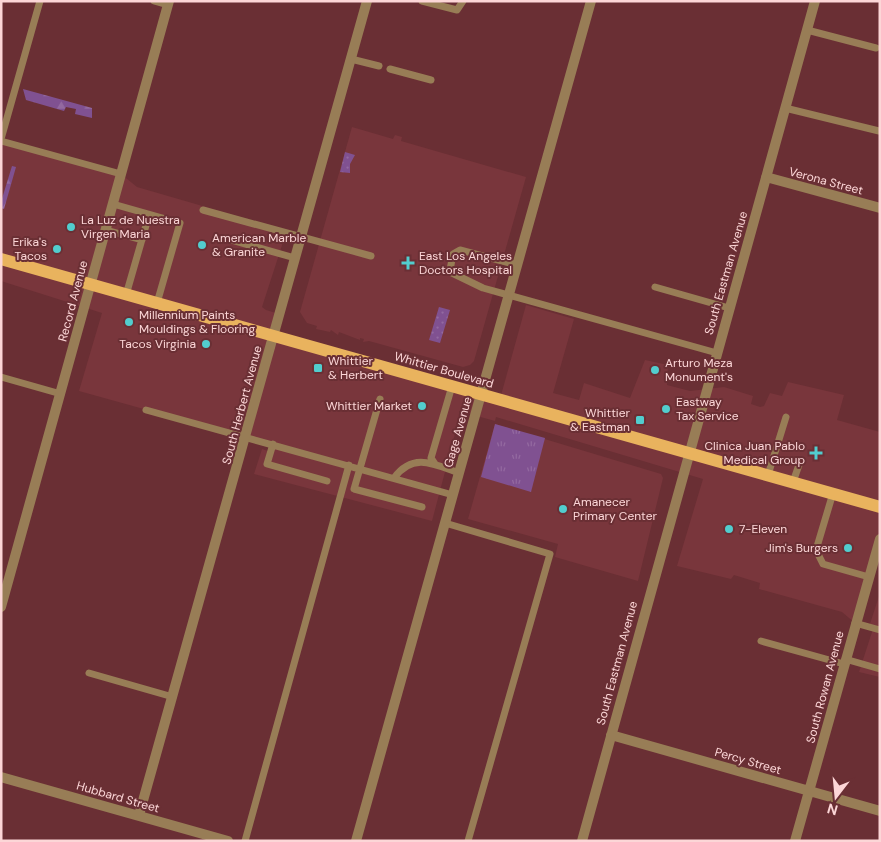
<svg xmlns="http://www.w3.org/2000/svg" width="881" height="842" font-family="'DM Sans',sans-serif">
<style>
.built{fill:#79363c}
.grass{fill:url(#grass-tufts)}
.forest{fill:url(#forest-firs)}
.garden{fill:url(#garden-dots)}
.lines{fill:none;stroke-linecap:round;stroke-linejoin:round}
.lane{stroke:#987d56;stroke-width:7}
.street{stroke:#987d56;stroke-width:10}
.primary{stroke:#e9b35e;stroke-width:12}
.poi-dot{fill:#52cdce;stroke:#6a2f34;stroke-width:2}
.labels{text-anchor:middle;stroke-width:4;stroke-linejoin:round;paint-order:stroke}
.street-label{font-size:12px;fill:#fcd6d7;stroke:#6a2f34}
.poi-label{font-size:12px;fill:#fcd6d7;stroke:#6a2f34;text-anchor:start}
</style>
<defs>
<pattern id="grass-tufts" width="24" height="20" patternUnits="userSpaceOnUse" patternTransform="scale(1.25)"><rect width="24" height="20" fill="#805191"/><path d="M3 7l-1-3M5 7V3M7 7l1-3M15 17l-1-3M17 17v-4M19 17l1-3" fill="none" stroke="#9369a0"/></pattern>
<pattern id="forest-firs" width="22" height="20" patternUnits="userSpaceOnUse" patternTransform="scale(1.25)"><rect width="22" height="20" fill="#805191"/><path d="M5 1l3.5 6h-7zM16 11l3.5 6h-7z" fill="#9369a0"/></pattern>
<pattern id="garden-dots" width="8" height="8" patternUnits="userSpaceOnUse" patternTransform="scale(1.25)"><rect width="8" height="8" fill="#805191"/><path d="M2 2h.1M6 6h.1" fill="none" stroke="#9369a0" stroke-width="1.8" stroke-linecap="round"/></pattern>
</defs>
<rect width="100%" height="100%" fill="#6a2f34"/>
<path class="built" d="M352 127 393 139 395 135 402 137 401 141 526 177 474 361 470 365 463 367 369 341 363 342 364 339 360 338V340L339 332 338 335 331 330 330 332 316 329 317 326 307 323 300 312Z
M1 141 121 174 137 187 199 205 285 236 262 307 266 310 279 314 273 336 500 399 526 305 574 319 553 393 579 400 584 383 630 398 645 360 668 365 667 385 690 391 724 387 753 396 751 404 760 407 764 406 770 393 782 396 788 382 844 395 837 420 880 432V540L855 623 842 612 759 589 760 583 734 575 731 579 677 566 703 479 496 417 495 421 459 411 460 415 432 521 254 474 262 449 271 452 273 445 79 391 102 313 1 281Z
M495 424 661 474 663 478 638 581 555 557 558 544 468 519Z
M880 593V677L859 672 873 629 869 627Z"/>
<path class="grass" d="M495 424 545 438 531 492 481 477Z"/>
<path class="forest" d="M23 89 92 108V118L75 114 76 109 66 107 64 111 26 100Z
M12 166 16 167 4 209 1 208V202Z"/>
<path class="garden" d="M345 152 355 155 350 164V173L340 172Z
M439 307 450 310 440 343 429 340Z"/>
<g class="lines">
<path class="lane" d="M154 1 168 5
M422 1 457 10 463 1
M807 30 876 48
M351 59 379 66
M390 69 431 80
M785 108 879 131
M1 139 40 1
M1 141 121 174
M113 204 180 223 157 303
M203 210 371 256
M106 230 142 240
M224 238 295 258
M517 265 460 250 453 254 450 270 452 273 483 288 717 353
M655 287 729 308
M126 295 149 215
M1 377 61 394
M380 399 354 489 422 507
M146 410 453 495
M273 444 267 464 327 481
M435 464 431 458 452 386
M768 475 786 417
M394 478C413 452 434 464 459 473
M793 482 800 462
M833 493 816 550 823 564 869 577
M445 523 550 554 468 841
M855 623 880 630
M761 641 844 664
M845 659 880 669
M89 673 173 697
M245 841 349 465"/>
<path class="street" d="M766 177 880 208
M1 607 169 1
M611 735 880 811
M1 777 228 841
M139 815 367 1
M356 841 591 1
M582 841 815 1
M795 841 880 539"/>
<path class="primary" d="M1 259 880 507"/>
</g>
<g class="poi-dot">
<circle cx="71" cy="227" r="5"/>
<circle cx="202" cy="245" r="5"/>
<circle cx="57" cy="249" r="5"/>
<path d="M405.5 255.5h5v5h5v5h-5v5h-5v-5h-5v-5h5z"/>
<circle cx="129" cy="322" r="5"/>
<circle cx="206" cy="344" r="5"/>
<rect x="313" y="363" width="10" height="10" rx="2.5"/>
<circle cx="655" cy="370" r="5"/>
<circle cx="422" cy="406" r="5"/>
<circle cx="666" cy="409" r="5"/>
<rect x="635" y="415" width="10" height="10" rx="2.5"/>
<path d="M813.5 445.5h5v5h5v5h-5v5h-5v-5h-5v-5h5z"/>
<circle cx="563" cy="509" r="5"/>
<circle cx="729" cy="529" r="5"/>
<circle cx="848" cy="548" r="5"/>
</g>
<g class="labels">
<g class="street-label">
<text transform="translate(826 181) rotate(15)" y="4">Verona Street</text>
<text transform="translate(726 273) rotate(-74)" y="4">South Eastman Avenue</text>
<text transform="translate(73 301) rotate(-75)" y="4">Record Avenue</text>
<text transform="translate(444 370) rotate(16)" y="4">Whittier Boulevard</text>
<text transform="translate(242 405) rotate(-75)" y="4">South Herbert Avenue</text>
<text transform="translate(458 432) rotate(-74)" y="4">Gage Avenue</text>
<text transform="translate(617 663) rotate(-75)" y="4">South Eastman Avenue</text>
<text transform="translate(825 687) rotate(-75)" y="4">South Rowan Avenue</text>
<text transform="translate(748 761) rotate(16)" y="4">Percy Street</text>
<text transform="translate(118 797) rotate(16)" y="4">Hubbard Street</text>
</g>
<g class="poi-label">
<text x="81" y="224">La Luz de Nuestra<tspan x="81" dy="14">Virgen Maria</tspan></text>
<text x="212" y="242">American Marble<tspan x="212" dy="14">&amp; Granite</tspan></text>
<text x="47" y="246" text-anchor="end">Erika's<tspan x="47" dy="14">Tacos</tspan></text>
<text x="419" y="260">East Los Angeles<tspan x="419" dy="14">Doctors Hospital</tspan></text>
<text x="139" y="319">Millennium Paints<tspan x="139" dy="14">Mouldings &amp; Flooring</tspan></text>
<text x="196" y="348" text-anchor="end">Tacos Virginia</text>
<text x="328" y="365">Whittier<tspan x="328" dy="14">&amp; Herbert</tspan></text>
<text x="665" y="367">Arturo Meza<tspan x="665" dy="14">Monument's</tspan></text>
<text x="676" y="406">Eastway<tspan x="676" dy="14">Tax Service</tspan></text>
<text x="412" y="410" text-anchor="end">Whittier Market</text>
<text x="630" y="417" text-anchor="end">Whittier<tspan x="630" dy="14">&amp; Eastman</tspan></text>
<text x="805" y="450" text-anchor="end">Clinica Juan Pablo<tspan x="805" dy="14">Medical Group</tspan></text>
<text x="573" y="506">Amanecer<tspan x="573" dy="14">Primary Center</tspan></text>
<text x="739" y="533">7-Eleven</text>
<text x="838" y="552" text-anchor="end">Jim's Burgers</text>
</g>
</g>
<rect width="881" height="842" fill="none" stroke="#fcd6d7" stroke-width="5"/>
<g transform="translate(836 797) rotate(196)" stroke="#6a2f34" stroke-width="4" paint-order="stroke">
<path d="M0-4L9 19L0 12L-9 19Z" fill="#fcd6d7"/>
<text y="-8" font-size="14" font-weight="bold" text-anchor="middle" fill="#fcd6d7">N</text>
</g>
</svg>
